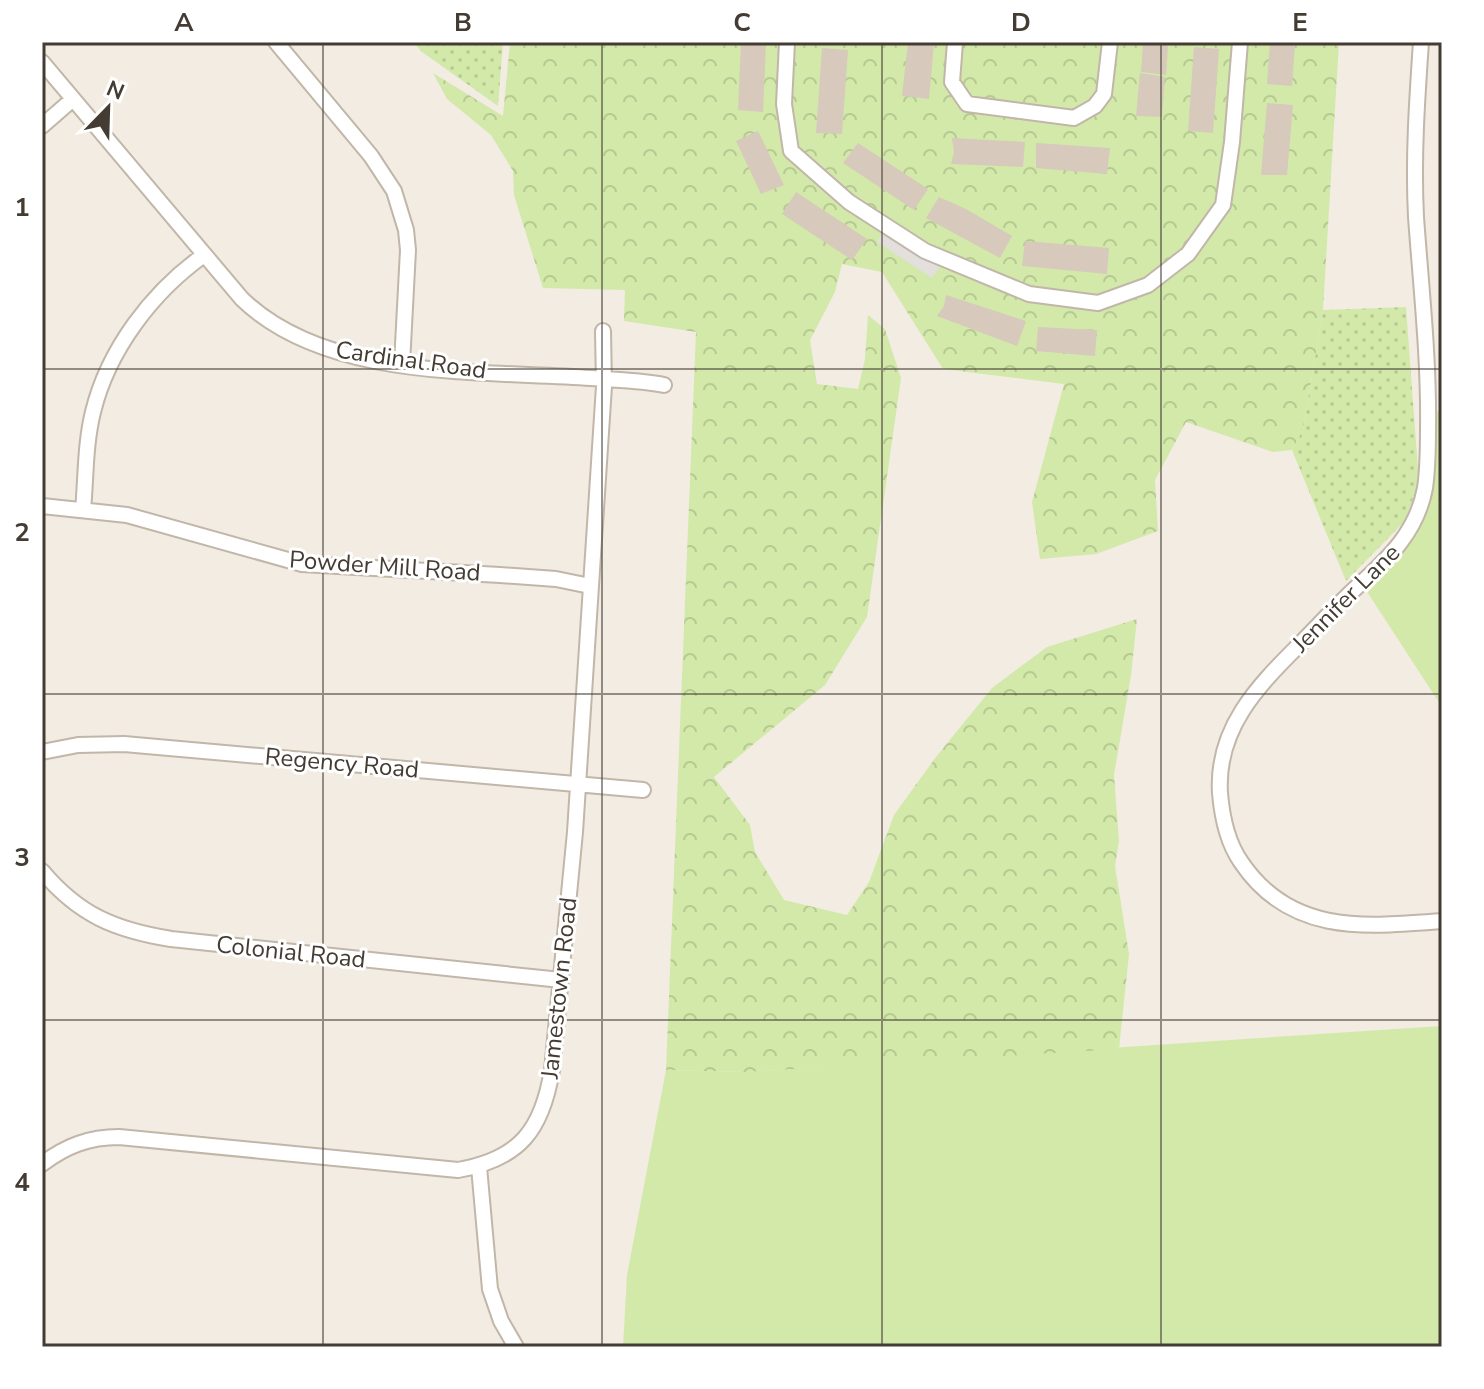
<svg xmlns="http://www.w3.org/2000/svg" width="1484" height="1389" font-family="'Nunito Sans',sans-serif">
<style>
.grass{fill:#d2e9a9}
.forest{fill:url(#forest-crowns)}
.park{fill:url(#park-dots)}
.parking{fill:#e2dfdc}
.building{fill:#d7c9bb}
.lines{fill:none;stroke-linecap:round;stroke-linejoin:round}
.minor-casing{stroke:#c1b6a8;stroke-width:18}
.minor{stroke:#fff;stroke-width:14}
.grid{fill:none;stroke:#443c33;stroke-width:2;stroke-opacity:0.55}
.labels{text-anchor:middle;stroke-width:6;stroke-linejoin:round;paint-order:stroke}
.street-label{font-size:24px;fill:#443c33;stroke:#fff}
.neatline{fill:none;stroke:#443c33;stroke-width:3}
.grid-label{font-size:26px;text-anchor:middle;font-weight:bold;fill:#443c33}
</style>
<defs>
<pattern id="forest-crowns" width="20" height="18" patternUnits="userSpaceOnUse" patternTransform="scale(2)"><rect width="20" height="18" fill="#d2e9a9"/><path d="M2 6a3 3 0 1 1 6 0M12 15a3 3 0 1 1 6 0" fill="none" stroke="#b6c992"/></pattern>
<pattern id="park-dots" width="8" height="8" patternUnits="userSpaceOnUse" patternTransform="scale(2)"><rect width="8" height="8" fill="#d2e9a9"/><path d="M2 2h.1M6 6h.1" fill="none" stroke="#b6c992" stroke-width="1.8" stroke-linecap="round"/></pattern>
</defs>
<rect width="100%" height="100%" fill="#f2ece3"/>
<path class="grass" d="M1442 411V707L1362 584 1426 503 1424 412Z
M1442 1026V1347H623L627 1275 666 1070 746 1072Z"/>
<path class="forest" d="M510 42H1339L1323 310 1303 430 1292 450 1273 452 1186 422 1155 480 1158 531 1096 554 1040 559 1032 502 1064 384 943 369 882 272 842 264 835 292 810 340 817 384 858 389 865 359 868 315 885 329 901 378 867 617 825 685 714 777 750 825 755 852 784 900 847 915 869 882 894 815 936 757 992 688 1047 647 1137 619 1131 675 1114 775 1119 841 1115 866 1129 954 1119 1049 746 1072 666 1070 696 332 624 321 625 290 543 288 514 195 513 171 491 135 447 99 433 73 503 116Z"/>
<path class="park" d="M413 42H503L498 106 422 52Z
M1406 307 1418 470 1416 490 1405 521 1346 581 1292 450 1303 430 1323 310Z"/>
<path class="parking" d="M884 229 941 265 932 278 877 242Z"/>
<path class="building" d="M741 42H766L763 112 738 110Z
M908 42H934L929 99 902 96Z
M1270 42H1295L1292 86 1267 84Z
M1143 43 1168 46 1166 75 1141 72Z
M1194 47 1219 49 1213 133 1188 131Z
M822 48 848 50 842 134 816 133Z
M1140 73 1165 77 1162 117 1136 116Z
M1267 103 1293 105 1287 175H1261Z
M758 131 784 185 761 194 736 141Z
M952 138 1025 142 1023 167 951 164 954 152Z
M858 143 928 189 914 210 843 163Z
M1036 143 1110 148 1107 174 1036 168Z
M796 192 867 239 852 260 782 214Z
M939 197 966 209 1012 236 1000 258 926 218Z
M1025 241 1109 248 1107 274 1022 266Z
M946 295 1026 321 1017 346 937 316 944 306Z
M1038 327 1097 330 1095 356 1036 351Z"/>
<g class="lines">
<defs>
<path id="minor" d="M276 42 371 156 394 191 406 230 408 250 402 364
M787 42 784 104 791 151 849 202 925 251 1029 294 1098 303 1148 285 1188 254 1223 205 1232 142 1240 42
M955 42 952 82 967 104 1074 118 1095 106 1104 94 1110 42
M1421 42C1417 100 1413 158 1416 217 1421 287 1429 357 1428 428 1428 447 1428 468 1425 488 1417 531 1390 557 1359 585 1338 604 1319 625 1299 645 1257 687 1216 729 1220 793 1222 817 1227 842 1241 862 1290 935 1364 927 1442 921
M42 62 242 299C327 381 480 370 591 378 615 380 640 380 664 385
M42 126 73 99
M42 506 127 515 302 564 500 575 556 579 590 586
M83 510C86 478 85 444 93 412 108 350 152 292 204 255
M42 752 78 745 124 744 643 790
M42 871C79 915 115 930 171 939L561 980
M42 1164C66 1146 89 1137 119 1137L458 1170C520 1159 542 1130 552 1070L575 832 604 386 603 331
M479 1167 490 1289 501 1321 516 1347"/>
</defs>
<use href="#minor" class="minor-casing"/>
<use href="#minor" class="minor"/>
</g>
<path class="grid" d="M323 42V1347M602 42V1347M882 42V1347M1161 42V1347M42 369H1442M42 694H1442M42 1020H1442"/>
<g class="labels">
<g class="street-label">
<text transform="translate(411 360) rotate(8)" y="8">Cardinal Road</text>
<text transform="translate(385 566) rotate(4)" y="8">Powder Mill Road</text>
<text transform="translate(1346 598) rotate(-45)" y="8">Jennifer Lane</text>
<text transform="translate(342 763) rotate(5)" y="8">Regency Road</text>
<text transform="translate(291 952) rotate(6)" y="8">Colonial Road</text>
<text transform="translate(559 988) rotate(-84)" y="8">Jamestown Road</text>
</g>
</g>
<rect width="1484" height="1389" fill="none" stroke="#ffffff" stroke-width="88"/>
<g transform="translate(108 108) rotate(23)" stroke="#ffffff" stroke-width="6" paint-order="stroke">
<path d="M0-6L14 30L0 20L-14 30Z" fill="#443c33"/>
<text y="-12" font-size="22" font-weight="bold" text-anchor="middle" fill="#443c33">N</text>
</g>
<rect x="44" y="44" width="1396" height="1301" class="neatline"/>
<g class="grid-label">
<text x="184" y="31">A</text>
<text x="463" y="31">B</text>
<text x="742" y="31">C</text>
<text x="1021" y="31">D</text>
<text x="1300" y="31">E</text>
<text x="22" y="216">1</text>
<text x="22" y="541">2</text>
<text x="22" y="866">3</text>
<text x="22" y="1191">4</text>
</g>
</svg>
